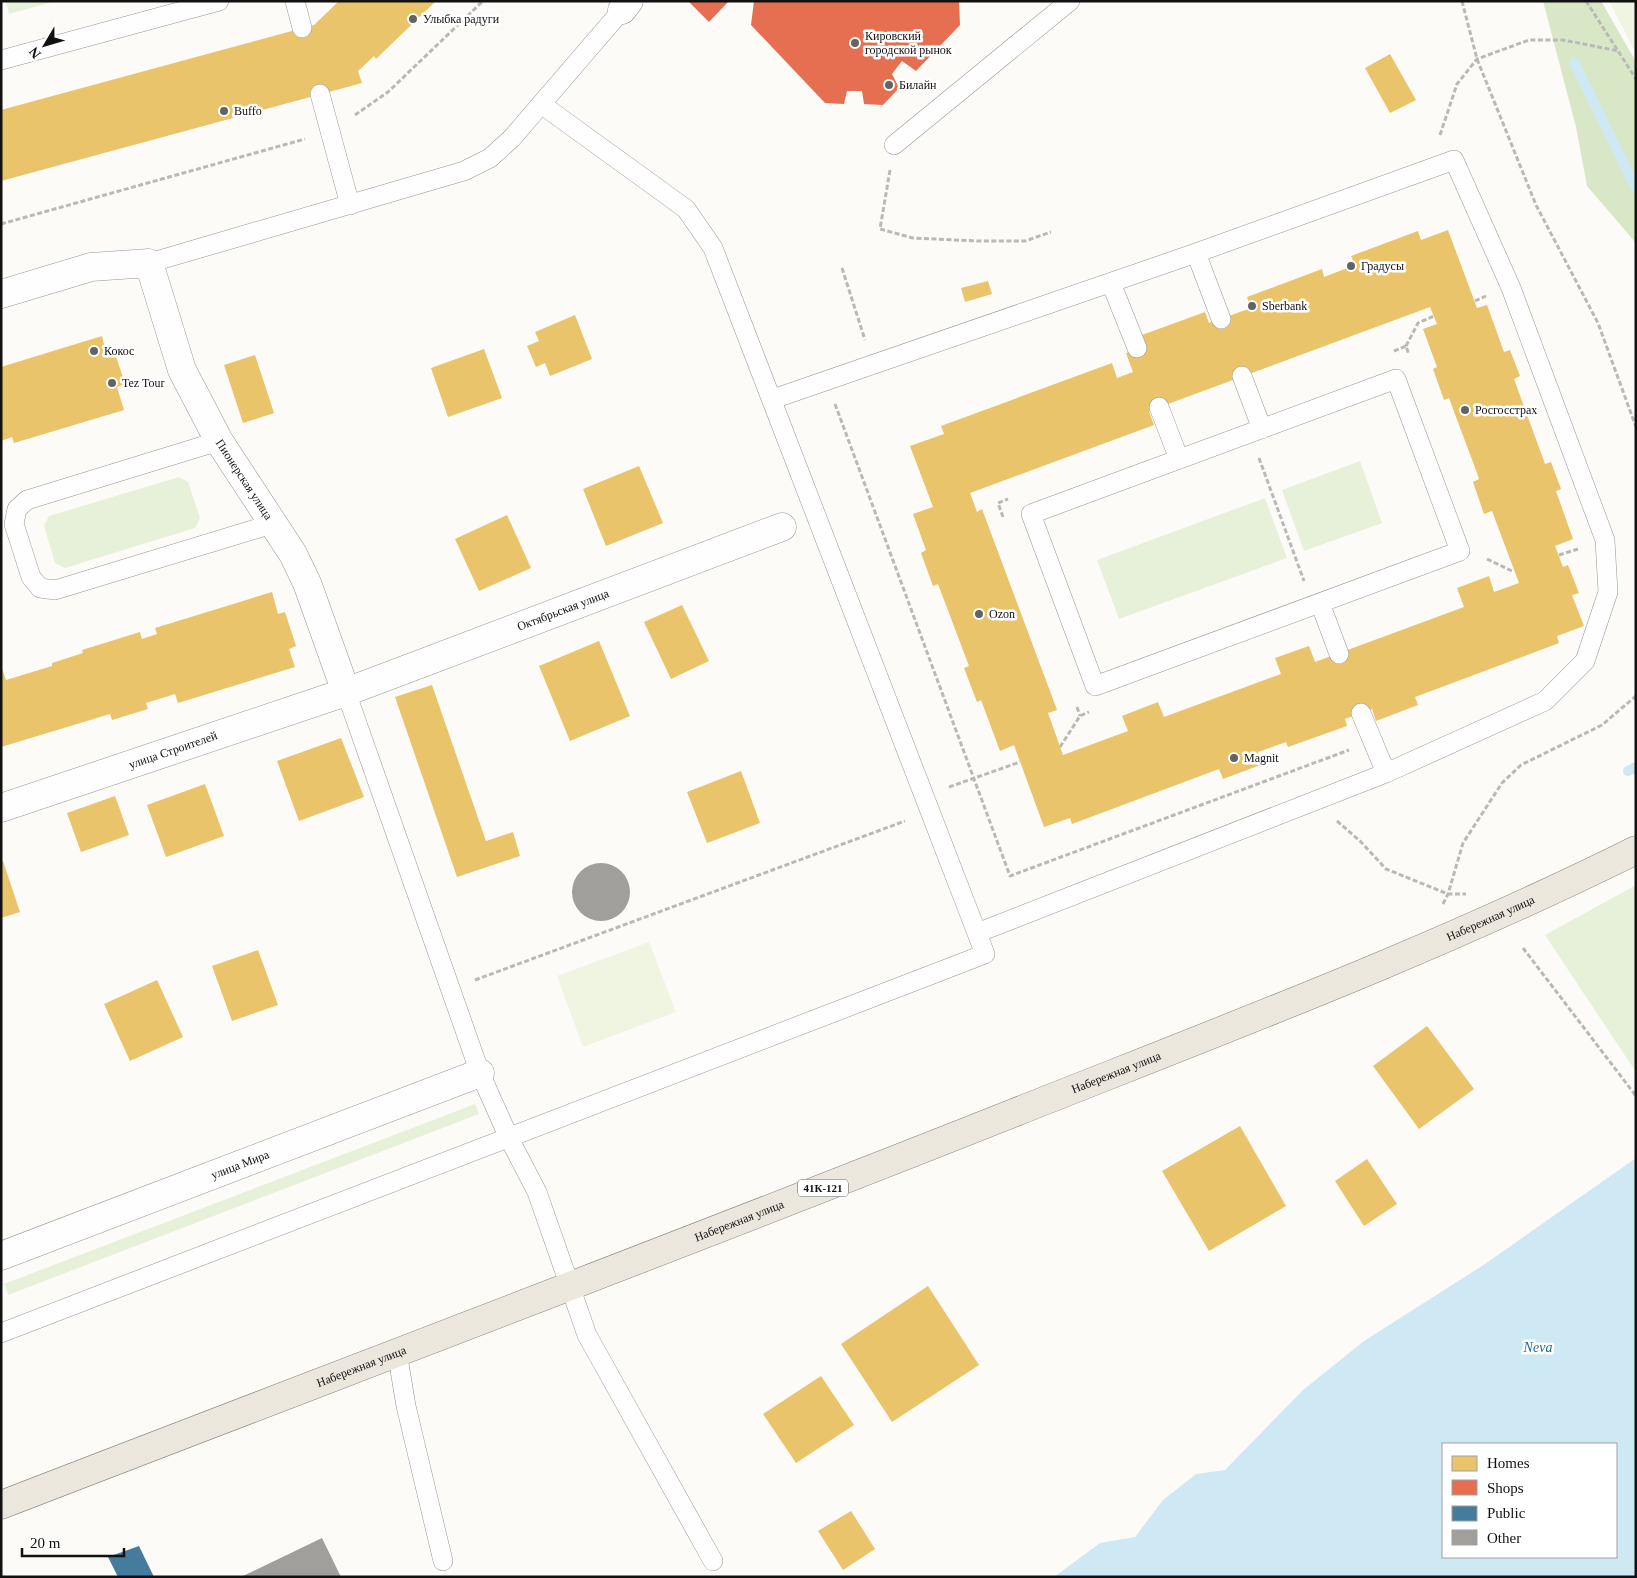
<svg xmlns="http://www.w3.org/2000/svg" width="1637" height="1578" font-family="'Times New Roman',serif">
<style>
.green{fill:#e7f1d9}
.forest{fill:#d8e8c7}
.pitch{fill:#f0f5e2}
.water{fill:#cfe9f4;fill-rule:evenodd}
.homes{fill:#e9c46a;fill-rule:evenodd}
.shops{fill:#e76f51}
.public{fill:#457b9d}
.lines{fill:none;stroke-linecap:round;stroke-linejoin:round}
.stream{stroke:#cfe9f4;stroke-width:10}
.building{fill:#a09f9c}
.service-casing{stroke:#979695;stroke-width:20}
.pedestrian-casing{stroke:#979695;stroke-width:29}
.minor-casing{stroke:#979695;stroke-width:29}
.primary-casing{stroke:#848482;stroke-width:29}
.path{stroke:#b9b9b8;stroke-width:3;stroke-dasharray:5 2.5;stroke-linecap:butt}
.service{stroke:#fffefe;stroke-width:19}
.pedestrian{stroke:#fffefe;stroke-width:28}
.minor{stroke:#fffefe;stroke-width:28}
.primary{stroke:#ece7dc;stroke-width:28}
.poi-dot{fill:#636362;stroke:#fff;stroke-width:2}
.labels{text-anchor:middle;stroke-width:5;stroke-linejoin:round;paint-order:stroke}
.shield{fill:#fff;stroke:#585858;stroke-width:1}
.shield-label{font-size:11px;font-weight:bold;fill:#111}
.poi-label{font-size:12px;fill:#111;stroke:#fff;text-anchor:start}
.street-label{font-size:12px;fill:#111;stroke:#fff}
.water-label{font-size:14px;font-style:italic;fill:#1f6b9d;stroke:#fff}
</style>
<rect width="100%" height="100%" fill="#fcfbf7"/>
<path class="green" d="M6 1H56L9 14Z
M1360 461 1382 523 1304 551 1282 490Z
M179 477 188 482 200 518 195 528 65 568 55 563 44 526 49 516Z
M1265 498 1287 558 1119 619 1097 560Z
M1636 885V1072L1545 935Z
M475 1104 479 1114 8 1295 4 1284Z"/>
<path class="forest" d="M1543 1H1601L1636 62V243L1587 186 1576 127Z"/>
<path class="pitch" d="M1609 1H1636V54Z
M649 942 676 1012 583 1047 557 976Z"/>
<path class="water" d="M1636 1158V1577H1054L1100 1543 1135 1537 1163 1500 1196 1474 1225 1470 1303 1390 1364 1341 1485 1264ZM1443 1444H1616V1557H1443Z"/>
<path class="homes" d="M339 1H436L376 59 374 56 358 71 362 83 1 181V110L314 25Z
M1390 54 1416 100 1390 113 1365 68Z
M1448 230 1477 308 1487 305 1504 352 1510 350 1520 376 1514 379 1545 464 1551 462 1561 489 1556 491 1573 539 1555 546 1563 567 1568 565 1579 593 1572 595 1584 626 1557 636 1559 643 1415 697 1418 705 1376 721 1372 709 1345 719 1347 726 1288 747 1286 742 1258 752 1263 764 1223 779 1219 769 1072 824 1070 818 1044 827 1014 745 1000 751 981 700 977 702 964 668 969 666 966 658 938 584 933 586 921 553 926 550 913 514 933 507 910 446 944 434 941 426 1112 363 1117 378 1133 372 1126 353 1146 345 1142 335 1205 312 1209 323 1251 308 1247 297 1322 269 1324 277 1355 265 1351 256 1418 231 1421 240ZM1430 307 1437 324 1423 329 1437 367 1433 369 1444 400 1449 398 1477 473 1479 479 1473 482 1484 514 1492 511 1519 583 1494 592 1489 576 1457 588 1464 607 1315 662 1309 646 1275 658 1281 674 1164 717 1158 702 1122 716 1128 731 1063 755 1048 713 1057 710 982 509 977 512 970 493 1154 425 1149 411Z
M988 281 992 294 965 302 961 288Z
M575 315 592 359 550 376 545 363 536 367 527 346 539 341 535 332Z
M102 336 106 353 114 350 125 384 117 387 124 410 14 443 12 437 1 441V367Z
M484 349 502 398 448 417 431 368Z
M255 355 274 413 243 423 224 365Z
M639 466 663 523 606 546 583 489Z
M507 515 531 568 479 591 455 539Z
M272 592 278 614 285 612 296 646 289 649 295 667 178 703 175 694 146 703 148 709 112 720 110 714 1 747V666L6 680 52 666V663L83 653 82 650 140 632 142 639 157 634 155 628Z
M682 605 709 661 671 679 644 622Z
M599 641 630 716 570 741 539 666Z
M432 685 486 841 513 832 520 856 457 877 395 697Z
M341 738 364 797 299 821 277 761Z
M741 771 760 823 707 843 687 792Z
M205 784 224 836 166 857 147 805Z
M115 796 129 835 81 852 67 813Z
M3 861 20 912 1 918V862Z
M258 950 278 1005 232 1021 212 966Z
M157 980 183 1037 130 1061 104 1004Z
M1427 1026 1474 1089 1419 1129 1373 1066Z
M1240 1126 1286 1206 1209 1251 1162 1171Z
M1367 1159 1397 1204 1364 1226 1335 1181Z
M928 1286 979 1365 892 1422 841 1344Z
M821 1376 854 1425 796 1463 763 1414Z
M851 1511 875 1549 843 1570 818 1531Z"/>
<path class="shops" d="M688 1H729L709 22Z
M754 1H959L960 25 916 71 902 61 892 74 899 88 883 105 864 104 862 91H847L844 104 825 103 751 25Z"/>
<path class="public" d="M139 1546 154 1577H118L108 1557Z"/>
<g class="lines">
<path class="stream" d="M1574 62 1636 189
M1628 771 1636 767"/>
</g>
<path class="building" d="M572 892a29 29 0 1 1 58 0a29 29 0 1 1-58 0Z
M322 1538 341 1577H241Z"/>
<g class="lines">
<defs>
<path id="service" d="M295 1 302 28
M1 60 219 1
M320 94 350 205
M894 145 1070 1
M1196 253 1221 319
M149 263 464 171 490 158 512 138 622 10
M1111 283 1137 348
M1242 376 1262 429
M1396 379 1460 551 1095 686 1031 514Z
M773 399 1196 253 1454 160 1511 288 1605 540 1608 592 1585 661 1545 701 1386 773 977 933
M1159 407 1179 459
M219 441 27 500 17 509 14 524 31 577 40 588 55 590 272 524
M1320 603 1339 654
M346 692 480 1073 509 1138 537 1192 587 1335 713 1561
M1361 713 1386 773
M1 1333 985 954 713 248 686 209 541 104
M397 1352 406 1406 443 1561"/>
<g id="pedestrian">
<path id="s1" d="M346 692 782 527"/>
</g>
<g id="minor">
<path d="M622 10 629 1"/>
<path id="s2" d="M1 294 91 267 149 263 182 370 219 441 293 554 307 583 346 692 1 808"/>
<path id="s3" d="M1 1256 480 1073"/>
</g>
<g id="primary">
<path id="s4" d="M1 1505C340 1374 679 1246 1016 1112 1225 1029 1435 950 1636 850"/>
</g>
</defs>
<use href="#service" class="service-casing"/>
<use href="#pedestrian" class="pedestrian-casing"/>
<use href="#minor" class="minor-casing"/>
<use href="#primary" class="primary-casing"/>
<path class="path" d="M1462 1 1477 59 1536 205 1598 323 1636 427
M1586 1 1636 79
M355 115 388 92 483 1
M1440 135 1457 84 1477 59 1529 40H1563L1619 51
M890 170 880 229 913 238 977 241H1025L1051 232
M1 224 305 139
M842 268 865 340
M1475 301 1486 296
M1406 346 1418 323 1434 316
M1394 351 1406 346 1409 355
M835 404 1010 876 1349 750
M1259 458 1304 581
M1003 517 998 503 1008 499
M1559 555 1578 549
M1487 559 1514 572
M1077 707 1080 716
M1060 747 1080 716 1089 712
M949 787 1020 762
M1337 821 1360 841 1386 869 1448 894H1466
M1443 904 1448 894 1463 843 1502 783 1521 765 1602 725 1636 696
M1523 948 1636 1096
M475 980 905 821"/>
<use href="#service" class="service"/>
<use href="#pedestrian" class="pedestrian"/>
<use href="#minor" class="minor"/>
<use href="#primary" class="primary"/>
</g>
<g class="poi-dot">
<circle cx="413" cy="19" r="5"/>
<circle cx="855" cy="43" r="5"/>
<circle cx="889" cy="85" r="5"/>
<circle cx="224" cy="111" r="5"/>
<circle cx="1351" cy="266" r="5"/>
<circle cx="1252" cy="306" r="5"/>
<circle cx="94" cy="351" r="5"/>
<circle cx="112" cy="383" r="5"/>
<circle cx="1465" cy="410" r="5"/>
<circle cx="979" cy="614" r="5"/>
<circle cx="1234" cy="758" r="5"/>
</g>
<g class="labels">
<rect class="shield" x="798" y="1179.5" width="50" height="17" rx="4"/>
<g class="shield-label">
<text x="823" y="1192">41К-121</text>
</g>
<g class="poi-label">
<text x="423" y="23">Улыбка радуги</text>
<text x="865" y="40">Кировский<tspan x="865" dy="14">городской рынок</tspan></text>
<text x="899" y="89">Билайн</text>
<text x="234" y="115">Buffo</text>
<text x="1361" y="270">Градусы</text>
<text x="1262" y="310">Sberbank</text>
<text x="104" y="355">Кокос</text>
<text x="122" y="387">Tez Tour</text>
<text x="1475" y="414">Росгосстрах</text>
<text x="989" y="618">Ozon</text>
<text x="1244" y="762">Magnit</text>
</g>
<g class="street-label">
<text dy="4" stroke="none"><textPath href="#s2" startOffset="390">Пионерская улица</textPath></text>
<text dy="4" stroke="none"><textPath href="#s1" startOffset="232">Октябрьская улица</textPath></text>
<text transform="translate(173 750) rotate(-19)" y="4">улица Строителей</text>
<text dy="4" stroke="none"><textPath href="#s4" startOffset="1601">Набережная улица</textPath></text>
<text dy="4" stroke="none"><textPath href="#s4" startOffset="1196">Набережная улица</textPath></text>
<text dy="4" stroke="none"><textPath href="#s3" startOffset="256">улица Мира</textPath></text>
<text dy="4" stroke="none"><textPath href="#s4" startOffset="791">Набережная улица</textPath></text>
<text dy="4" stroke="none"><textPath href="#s4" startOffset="386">Набережная улица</textPath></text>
</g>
<g class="water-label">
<text x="1538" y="1352">Neva</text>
</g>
</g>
<rect width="1637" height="1578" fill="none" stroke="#111111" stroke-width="5"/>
<rect x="1442" y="1443" width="175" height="115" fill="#ffffff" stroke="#a0a0a0"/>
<rect x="1452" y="1456" width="25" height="15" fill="#e9c46a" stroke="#a0a0a0"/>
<text x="1487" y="1468" font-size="15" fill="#111111">Homes</text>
<rect x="1452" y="1480" width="25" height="15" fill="#e76f51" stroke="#a0a0a0"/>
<text x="1487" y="1493" font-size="15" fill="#111111">Shops</text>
<rect x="1452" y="1506" width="25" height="15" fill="#457b9d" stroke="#a0a0a0"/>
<text x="1487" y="1518" font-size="15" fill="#111111">Public</text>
<rect x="1452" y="1530" width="25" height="15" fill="#a09f9c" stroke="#a0a0a0"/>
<text x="1487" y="1543" font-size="15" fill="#111111">Other</text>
<g transform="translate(45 45) rotate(232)" stroke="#ffffff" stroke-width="4" paint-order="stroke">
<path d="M0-4L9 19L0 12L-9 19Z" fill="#111111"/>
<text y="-8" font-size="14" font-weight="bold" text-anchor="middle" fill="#111111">N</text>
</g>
<path d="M22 1548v8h102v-8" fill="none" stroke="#111111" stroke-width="2.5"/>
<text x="30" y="1548" font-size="15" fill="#111111" stroke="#ffffff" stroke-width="4" paint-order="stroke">20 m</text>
</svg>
